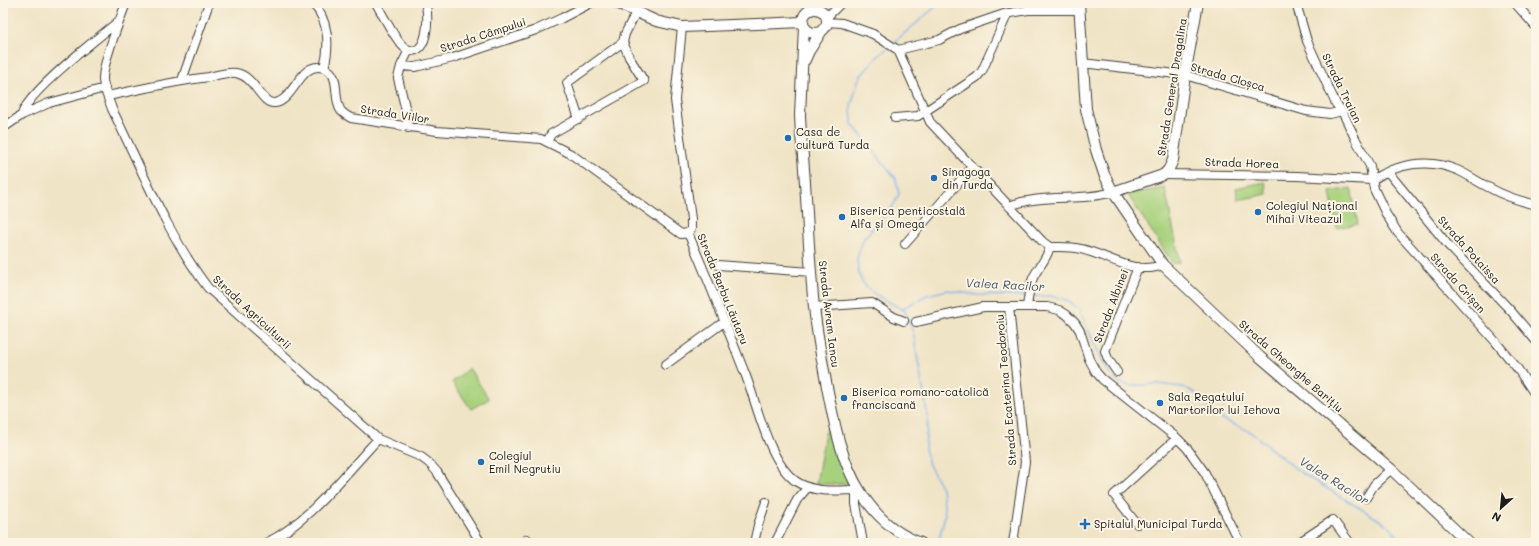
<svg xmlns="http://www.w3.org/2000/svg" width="1539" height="546" font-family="Mali,sans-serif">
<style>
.green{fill:#a7d17d;stroke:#62764c}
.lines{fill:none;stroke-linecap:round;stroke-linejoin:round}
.stream{stroke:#80b1ec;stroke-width:1.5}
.minor-casing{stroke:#3c3a36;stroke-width:10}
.major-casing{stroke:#3c3a36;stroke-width:12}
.minor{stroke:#fff;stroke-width:8}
.major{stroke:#fff;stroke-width:10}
.poi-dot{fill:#1f6fb2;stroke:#fcf5e5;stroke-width:1.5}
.labels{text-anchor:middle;stroke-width:4;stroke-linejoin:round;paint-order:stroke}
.street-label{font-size:11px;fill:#1c1c1c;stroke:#fcf5e5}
.poi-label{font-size:11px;fill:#1c1c1c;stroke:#fcf5e5;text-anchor:start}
.water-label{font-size:12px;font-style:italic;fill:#44586f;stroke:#fcf5e5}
</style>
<rect width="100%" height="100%" fill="#fcf5e5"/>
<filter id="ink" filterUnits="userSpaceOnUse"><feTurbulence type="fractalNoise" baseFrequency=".025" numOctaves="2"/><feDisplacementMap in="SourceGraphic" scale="8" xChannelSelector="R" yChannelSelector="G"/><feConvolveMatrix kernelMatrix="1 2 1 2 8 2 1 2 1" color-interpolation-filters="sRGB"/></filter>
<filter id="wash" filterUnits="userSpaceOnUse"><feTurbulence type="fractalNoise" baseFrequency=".012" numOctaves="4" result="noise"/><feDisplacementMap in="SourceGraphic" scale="16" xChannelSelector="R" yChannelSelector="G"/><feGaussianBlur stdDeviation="0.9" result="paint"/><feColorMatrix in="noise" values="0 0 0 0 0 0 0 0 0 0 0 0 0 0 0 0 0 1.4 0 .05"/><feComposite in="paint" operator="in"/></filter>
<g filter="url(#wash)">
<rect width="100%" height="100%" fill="#f0e4c6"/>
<path class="green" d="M1265 182 1267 194 1238 200 1236 188Z
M1165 188 1180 262 1173 264 1128 195V194Z
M1351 188 1358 224 1337 228 1330 192Z
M469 368 489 399 471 409 452 382Z
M826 428 849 484H816Z"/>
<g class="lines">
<path class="stream" d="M892 44 940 3
M888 48 880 54 859 78 851 106 852 124 896 179 899 194 893 206 864 238 857 258 858 270 861 280 868 289 878 296 905 311 913 332 928 418 925 448 929 465 942 488 945 515 938 543
M1031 296H1051L1066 300 1078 308 1103 362 1112 377 1120 383 1130 386 1157 384 1183 387 1194 392 1219 418 1249 431 1300 472 1386 524 1405 543
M902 309 927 295 948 290 977 295 1025 296"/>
</g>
</g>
<g filter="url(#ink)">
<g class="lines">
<defs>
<path id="minor" d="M126 3C120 20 102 64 103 80 104 90 109 100 112 109 142 170 167 234 208 288L378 439 421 457 429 463 437 472 481 543
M312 3C329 19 330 46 324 68
M376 3C381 12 397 43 405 48 428 62 430 15 425 3
M1296 3 1307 41 1336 104 1342 111 1355 138 1370 166 1374 189 1386 214 1398 233 1495 341 1517 368 1536 396
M1515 3 1536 27
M826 18 841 3
M826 22 842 23 873 34 898 50 930 122 1043 242 1050 247
M682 27 675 100 691 219V229L688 233
M898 50 939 40 960 29 1004 14 1028 10H1079
M1082 63 1185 75 1306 111 1330 114 1342 111
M401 66 415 67 453 58 536 30 562 18 591 3
M182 80 209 3
M108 96C141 89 175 81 209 77 218 75 227 72 236 73 255 76 261 105 275 103 295 100 300 60 324 68 342 74 332 98 341 111 344 114 347 116 351 118L437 131 541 139 571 154 681 234 688 233
M22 115C25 94 100 36 119 21
M895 118 918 116 977 77 982 71 1008 13
M579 119 567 83 623 42 625 34 636 12
M3 128 22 115 49 103 105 88
M408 128 407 115 398 78 401 66 409 50
M547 142 551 134 644 81 629 57 623 42
M1388 172 1448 245 1511 311 1536 341
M1165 174 1297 176 1372 180
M1372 180C1398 163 1429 158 1457 170 1469 175 1479 183 1490 188 1504 196 1520 201 1536 205
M1009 206C1043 193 1079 202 1113 192
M688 233C708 279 726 325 744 371 757 402 768 463 797 482 816 494 838 490 859 490
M905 244 972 167
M1050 247C1060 247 1070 246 1081 249 1108 255 1134 276 1163 265
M718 265 811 272
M814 307 872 303 894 317 904 321
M1009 307 1025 462 1013 543
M1027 307C1028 298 1029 287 1033 278 1038 267 1046 261 1050 247
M916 322 983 307H1047L1059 310 1067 315 1075 323 1080 331 1089 359 1096 372 1102 379 1177 438 1187 448 1205 473 1240 543
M665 365 724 322
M1117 372 1108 359 1105 351 1138 267
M856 490V504L863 543
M1366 498 1374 485 1391 469
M1137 524 1114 495 1177 438
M527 539 528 543
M266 543C309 522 345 474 378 439
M754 543 758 525 766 502
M775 543 797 500 807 488
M1298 543 1333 520 1350 543"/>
<path id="major" d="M617 3 656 21 682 27 803 22
M1079 3 1086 109 1096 150 1104 174 1113 192 1163 265 1260 357 1391 469 1469 543
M803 21a12 12 0 1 1 24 0a12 12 0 1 1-24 0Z
M804 26 800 115 801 135C807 192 808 250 814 307 817 334 822 361 827 387 834 422 841 461 860 491 874 514 895 534 921 543
M805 60 809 51 823 29
M1113 192 1160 176C1168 173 1170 167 1173 160L1185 75 1198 3"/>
</defs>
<use href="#minor" class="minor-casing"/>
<use href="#major" class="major-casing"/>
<use href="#minor" class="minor"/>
<use href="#major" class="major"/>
</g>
</g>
<g class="poi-dot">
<circle cx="788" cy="138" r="4"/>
<circle cx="934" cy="178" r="4"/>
<circle cx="1258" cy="212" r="4"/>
<circle cx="842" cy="217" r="4"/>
<circle cx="844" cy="398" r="4"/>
<circle cx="1160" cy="403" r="4"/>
<circle cx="481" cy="462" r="4"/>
<path d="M1083 518h4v4h4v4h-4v4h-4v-4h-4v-4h4z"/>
</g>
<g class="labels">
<g class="street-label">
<text transform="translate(483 35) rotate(-18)" y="4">Strada Câmpului</text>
<text transform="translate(1228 77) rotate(16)" y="4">Strada Cloșca</text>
<text transform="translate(1172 87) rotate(-81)" y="4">Strada General Dragalina</text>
<text transform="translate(1342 88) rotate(64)" y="4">Strada Traian</text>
<text transform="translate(395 114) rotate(9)" y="4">Strada Viilor</text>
<text transform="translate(1242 163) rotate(2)" y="4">Strada Horea</text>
<text transform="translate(1469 250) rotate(48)" y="4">Strada Potaissa</text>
<text transform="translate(1458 283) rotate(48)" y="4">Strada Crișan</text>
<text transform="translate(723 289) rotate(68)" y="4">Strada Barbu Lăutaru</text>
<text transform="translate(1111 306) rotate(-69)" y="4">Strada Albinei</text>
<text transform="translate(252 312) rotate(43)" y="4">Strada Agriculturii</text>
<text transform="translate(829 314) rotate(83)" y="4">Strada Avram Iancu</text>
<text transform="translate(1291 366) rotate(41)" y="4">Strada Gheorghe Barițiu</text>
<text transform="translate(1006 390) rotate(-95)" y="4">Strada Ecaterina Teodoroiu</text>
</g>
<g class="poi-label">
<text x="796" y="136">Casa de<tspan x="796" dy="13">cultură Turda</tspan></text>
<text x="942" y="176">Sinagoga<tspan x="942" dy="13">din Turda</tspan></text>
<text x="1266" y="210">Colegiul Național<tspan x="1266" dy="13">Mihai Viteazul</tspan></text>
<text x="850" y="215">Biserica penticostală<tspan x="850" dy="13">Alfa și Omega</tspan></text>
<text x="852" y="396">Biserica romano-catolică<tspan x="852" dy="13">franciscană</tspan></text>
<text x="1168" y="401">Sala Regatului<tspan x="1168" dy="13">Martorilor lui Iehova</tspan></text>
<text x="489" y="460">Colegiul<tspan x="489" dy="13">Emil Negrutiu</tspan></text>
<text x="1094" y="528">Spitalul Municipal Turda</text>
</g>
<g class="water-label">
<text transform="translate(1005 285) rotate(3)" y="4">Valea Racilor</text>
<text transform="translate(1334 481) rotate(32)" y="4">Valea Racilor</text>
</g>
</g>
<rect width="1539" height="546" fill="none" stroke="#fcf5e5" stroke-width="16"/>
<g transform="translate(1501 508) rotate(207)" stroke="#fcf5e5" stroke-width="3" paint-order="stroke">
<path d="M0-3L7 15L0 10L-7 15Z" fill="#1c1c1c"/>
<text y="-6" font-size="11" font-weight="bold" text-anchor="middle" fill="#1c1c1c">N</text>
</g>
</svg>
